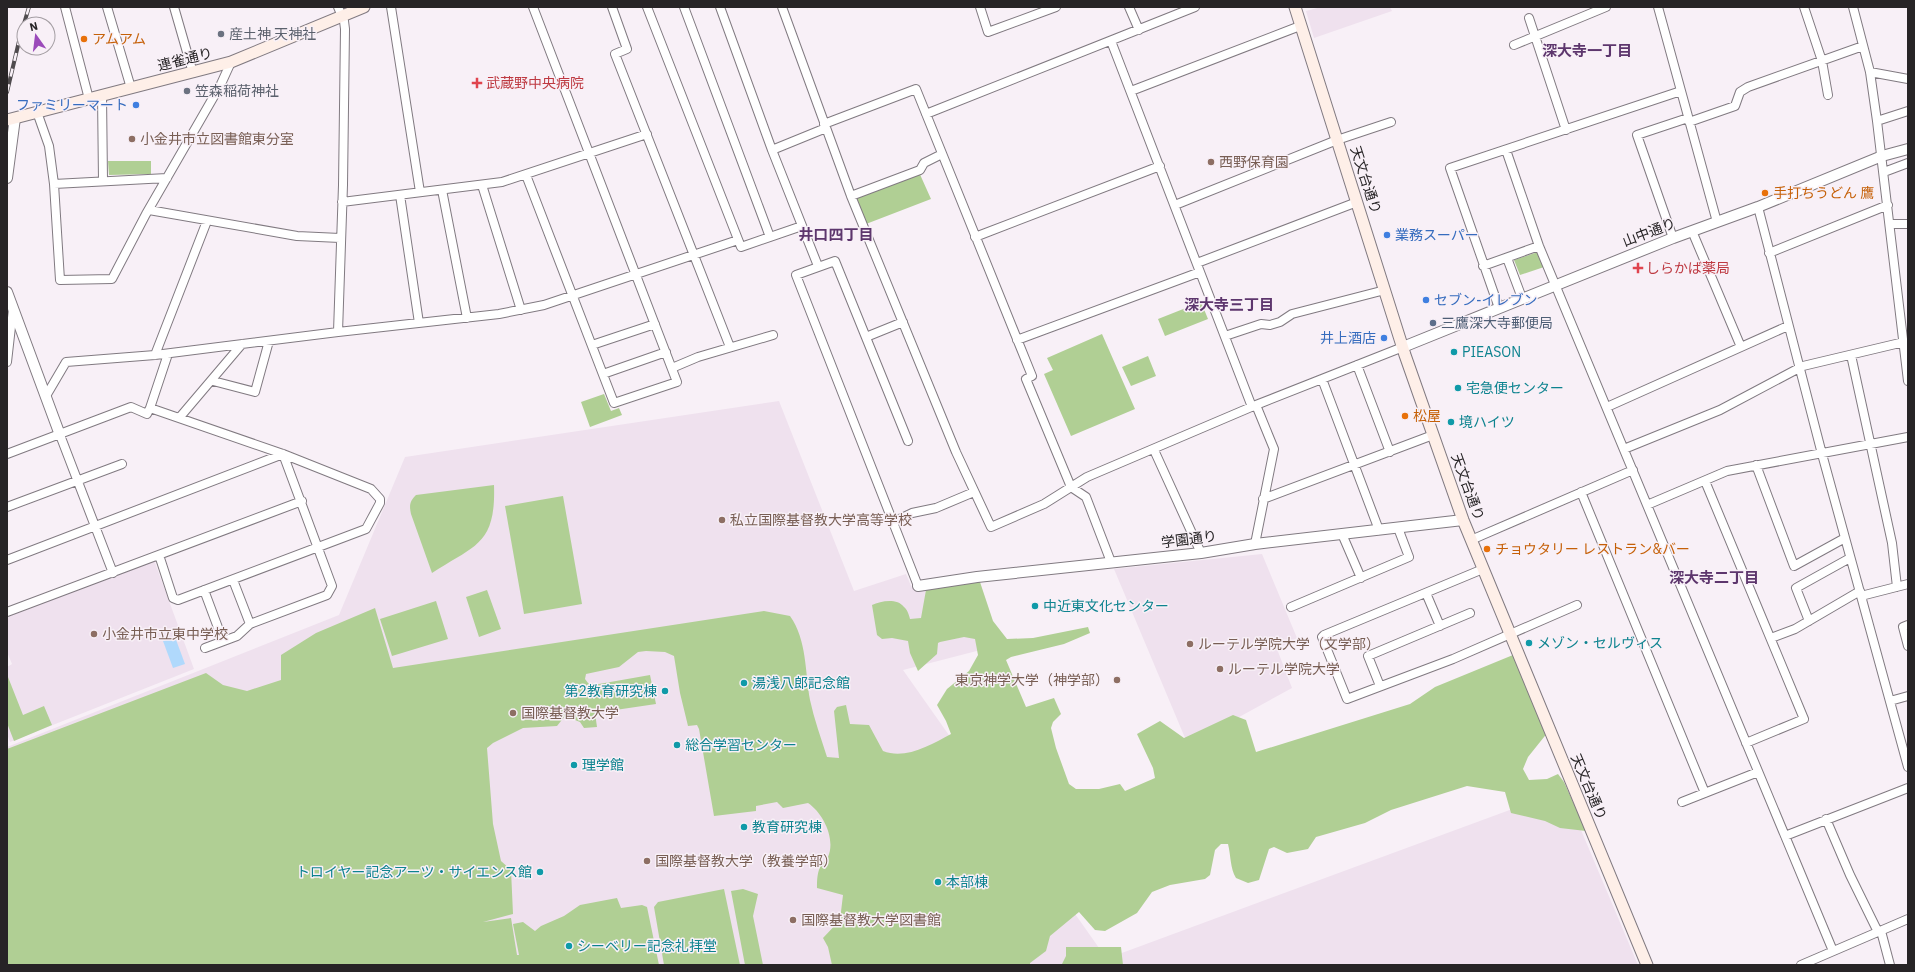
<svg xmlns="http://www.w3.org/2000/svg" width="1915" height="972" font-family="'IBM Plex Sans','Noto Sans JP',sans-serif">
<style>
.built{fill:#efe1ee}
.green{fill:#b0cf94}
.water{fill:#b0d9fc}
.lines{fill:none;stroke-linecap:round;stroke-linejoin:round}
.minor-casing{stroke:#817a81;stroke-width:10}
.tertiary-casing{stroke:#817a81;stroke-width:12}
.secondary-casing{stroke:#817a81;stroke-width:13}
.minor{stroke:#fff;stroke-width:8}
.tertiary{stroke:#fff;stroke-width:10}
.secondary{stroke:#feefe8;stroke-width:11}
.rail-casing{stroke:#4f4b4e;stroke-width:4}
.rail{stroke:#f8f0f7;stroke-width:2.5;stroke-dasharray:8;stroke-linecap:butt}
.worship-dot{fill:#6b7280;stroke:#f8f0f7;stroke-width:1.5}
.food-dot{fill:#e8710a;stroke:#f8f0f7;stroke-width:1.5}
.health-dot{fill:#e0444e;stroke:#f8f0f7;stroke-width:1.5}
.shop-dot{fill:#3f7fe0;stroke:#f8f0f7;stroke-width:1.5}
.education-dot{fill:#8d6e63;stroke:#f8f0f7;stroke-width:1.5}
.service-dot{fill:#5c6f8a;stroke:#f8f0f7;stroke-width:1.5}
.culture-dot{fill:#0f9aa8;stroke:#f8f0f7;stroke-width:1.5}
.labels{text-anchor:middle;stroke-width:3;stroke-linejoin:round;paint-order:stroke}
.worship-label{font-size:14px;fill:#5b616d;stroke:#f8f0f7;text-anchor:start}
.food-label{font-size:14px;fill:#c56008;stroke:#f8f0f7;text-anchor:start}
.street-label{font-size:14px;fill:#272426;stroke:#f8f0f7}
.health-label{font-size:14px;fill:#be3a42;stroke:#f8f0f7;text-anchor:start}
.shop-label{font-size:14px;fill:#366cbe;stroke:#f8f0f7;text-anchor:end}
.education-label{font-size:14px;fill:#785e54;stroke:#f8f0f7;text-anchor:start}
.service-label{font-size:14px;fill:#4e5e75;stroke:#f8f0f7;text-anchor:start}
.culture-label{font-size:14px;fill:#0d838f;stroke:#f8f0f7;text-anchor:start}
.neighbourhood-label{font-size:15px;font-weight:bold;fill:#5d366d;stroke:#f8f0f7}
</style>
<rect width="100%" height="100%" fill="#f8f0f7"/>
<path class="built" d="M1321 7H1390L1392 11 1314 38 1306 11Z
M779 401 854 591 906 574 912 588 975 580 1000 645 903 670 1104 955 1108 965H240L7 895V747L339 615 405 457Z
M1262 554 1297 638 1277 649 1292 688 1188 745 1114 569Z
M154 560 194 669 10 742 7 734V667L12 664 7 652V617Z
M1542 798 1570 804 1638 965H1114L1111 957Z"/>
<path class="green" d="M108 161H151V174L109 175Z
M918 170 931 199 866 224 856 197Z
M1541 251 1547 266 1520 275 1514 260Z
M1201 302 1208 319 1165 336 1158 319Z
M1102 334 1135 409 1071 436 1044 374 1053 370 1047 358Z
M1148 356 1156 376 1131 386 1122 367Z
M604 394 611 411 619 408 622 415 590 427 581 402Z
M494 485C496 545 475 545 432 573L411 514C409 505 410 501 416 495Z
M563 496 582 604 524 614 505 506Z
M979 579 993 621 1007 639 1033 638 1088 627 1090 633 1064 644 1011 657 1006 660 1026 707 1054 698 1061 714 1053 722 1051 728 1056 748 1069 784 1076 789H1099L1120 784 1125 791 1155 778 1153 768 1137 734 1160 721 1184 738 1233 715 1246 720 1256 752 1410 704 1435 687 1513 655 1548 732 1528 757 1523 769 1529 780 1547 779 1558 774 1564 782 1586 831 1560 828 1545 821 1511 813 1505 792 1467 786 1391 810 1365 823 1316 837 1308 849 1287 853 1274 847 1269 849 1259 880 1248 883 1236 878C1230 868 1231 856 1228 844H1221L1215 850 1210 875 1205 879 1170 885 1152 892 1137 913 1105 931 1095 930 1079 912 1050 936 1046 951 1030 963V965H832L828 947 823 938 840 920 843 895 817 888C817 880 817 871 822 864 824 862 827 860 828 857 836 839 823 813 808 803L783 808 777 802 756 806V811L714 816 699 729 697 725 688 726 680 693 674 656 665 652 646 651 638 652 619 667 586 674 585 679 588 683 599 684 650 675 656 704 595 713 597 727 584 728 580 722 565 716 557 726 523 728 493 743 487 748 493 824 501 861 511 870 513 914 483 922 511 918 517 955H519L513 924 523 922 535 931 541 926 564 916 580 905 617 898 621 908 642 905 647 907 659 965H7V749L206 673 223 685 247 691 281 680V655L316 633 375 608 393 668 764 611 790 616C807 640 805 672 810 700 814 719 821 738 827 757L839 758 834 711 837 707 846 705 850 724 869 725 883 751C905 760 931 745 951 734L946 721 937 705 947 689 969 671 978 655 975 639 964 637 940 642 938 643 937 654 918 671 910 653 908 641 892 638 882 639 877 635 872 605C881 601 897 598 904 607 907 609 909 615 910 619L921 618 926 590Z
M487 590 501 629 479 637 466 597Z
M436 601 448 639 392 656 380 619Z
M8 677 23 715 44 706 52 725 14 741 7 723Z
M724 889 740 965H664L654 907 658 902Z
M743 889 758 894 753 916 763 965H745L731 891Z
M1066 947H1121L1123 965H1059L1062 964 1066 956Z"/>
<path class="water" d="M175 637 185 664 173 668 163 641Z"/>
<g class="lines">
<defs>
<path id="minor" d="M65 7 89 99
M107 7 131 88
M174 7 193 73
M338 7 344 21 345 29 343 185 338 332
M391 7 420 192
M612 7 627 49 615 54 730 347
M647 7 741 247 802 226
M684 7 770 237
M720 7 772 150 818 266
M782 7 851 196 956 452 991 527 1044 504 1087 477 1256 405 1403 347
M980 7 988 32 1056 7
M1129 7 1139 30
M1658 7 1717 222
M1804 7 1822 61 1828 95
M1853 7 1870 72 1877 121 1908 381
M1529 18 1566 130
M1111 41 1252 407
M1514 45 1606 7
M1870 72 1908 79
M1131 91 1300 26
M102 95 103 181
M37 112 49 146 54 184 60 280 112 279 146 214 221 84 231 62
M926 114 1195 7
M1877 121 1908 111
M1689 122 1735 106 1740 92 1748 87 1863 46
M824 124 916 89 1032 376 1026 379 1071 487 1086 497 1111 562
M772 150 826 128
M1506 150 1539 246 1833 951
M1884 172 1908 163
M526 175 614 403 677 382 533 7
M54 184 167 178
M482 185 521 310
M442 190 467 318
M400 195 419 323
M851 196 920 170 924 163 942 154
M342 202 502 182 647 134
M1175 205 1337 140 1391 122
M1758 207 1822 454 1908 767
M149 210 297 236 340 238
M1890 224H1908
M1692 231 1741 347
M975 237 1160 166
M1673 238 1637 135 1688 118
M1769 253 1888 205
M1507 258 1522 298
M1197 263 1357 202
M1483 266 1539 246
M1499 308 1450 168 1681 91
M1225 336 1261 324 1270 325 1280 322 1292 314 1385 290
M866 337 903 322
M1017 340 1200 272
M592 345 655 324
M155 355 207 221
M1851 355 1892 543 1897 587
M7 362 13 309
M1357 365 1390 452
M672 368 698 357 773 335
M603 374 666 352
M1322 379 1379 530
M213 381 255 392 269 341
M46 396 66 362 155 355 338 332 499 314 544 305 738 240
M1607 407 1788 326
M150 408 283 454 371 489 380 499V503L366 529 178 600 173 598 159 555
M180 417 242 344
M60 435 113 573
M908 441 835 261 796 275 918 586
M1624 449 1720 410 1803 366 1904 342
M1154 450 1201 553
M7 454 131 407 147 414 150 408 168 354
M1756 465 1794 566 1845 538
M1705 481 1804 719 1746 743
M1581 492 1705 793
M1263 499 1433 435
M1647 505 1727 471 1908 437
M7 507 122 464
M893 522 912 513 936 508 974 492
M1342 534 1361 578
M1471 540 1633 470
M1255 544 1274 449 1256 405
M7 560 283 454 332 586 327 595 250 624 233 580
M1483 569 1324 635 1322 637 1347 699 1453 659 1577 605
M204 590 223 641
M1426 593 1440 626
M1861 596 1908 584
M1291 607 1409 557 1398 528
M7 612 302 501
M1809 621 1796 588 1850 558
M1908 625 1903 627 1908 646
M1771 638 1795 629 1860 591
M205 648 237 636 250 624
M1380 686 1368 656 1470 613
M1890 701 1908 696
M1682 802 1758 772
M1826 819 1850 875 1878 932
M1785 836 1908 788
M1881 931 1890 965
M1801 965 1908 919"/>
<path id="tertiary" d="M7 178 15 118
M7 292 60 435
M1403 347 1673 238 1758 207 1882 156 1908 149
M918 586 977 577 1201 553 1255 544 1463 520"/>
<path id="secondary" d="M1295 7 1405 355 1463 520 1647 965
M7 120 231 62 364 7"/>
</defs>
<use href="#minor" class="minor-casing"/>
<use href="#tertiary" class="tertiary-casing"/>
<use href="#secondary" class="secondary-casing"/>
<use href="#minor" class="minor"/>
<use href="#tertiary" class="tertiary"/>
<use href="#secondary" class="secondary"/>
<defs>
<path id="rail" d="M7 92 20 37 29 7"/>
</defs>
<use href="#rail" class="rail-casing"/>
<use href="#rail" class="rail"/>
</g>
<g class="worship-dot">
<circle cx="221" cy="34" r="4"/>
<circle cx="187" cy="91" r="4"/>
</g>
<g class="food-dot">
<circle cx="84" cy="39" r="4"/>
<circle cx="1765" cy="193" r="4"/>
<circle cx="1405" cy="416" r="4"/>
<circle cx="1487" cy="549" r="4"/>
</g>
<g class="health-dot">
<path d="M475 77h4v4h4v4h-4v4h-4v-4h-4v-4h4z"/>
<path d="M1636 262h4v4h4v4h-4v4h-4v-4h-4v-4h4z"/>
</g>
<g class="shop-dot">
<circle cx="136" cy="105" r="4"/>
<circle cx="1387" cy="235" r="4"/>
<circle cx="1426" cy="300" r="4"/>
<circle cx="1384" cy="338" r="4"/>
</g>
<g class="education-dot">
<circle cx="132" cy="139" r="4"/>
<circle cx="1211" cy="162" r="4"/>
<circle cx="722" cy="520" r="4"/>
<circle cx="94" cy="634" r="4"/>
<circle cx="1190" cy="644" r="4"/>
<circle cx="1220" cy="669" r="4"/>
<circle cx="1117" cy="680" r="4"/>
<circle cx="513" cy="713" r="4"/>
<circle cx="647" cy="861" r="4"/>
<circle cx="793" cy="920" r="4"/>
</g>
<circle class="service-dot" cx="1433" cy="323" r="4"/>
<g class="culture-dot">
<circle cx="1454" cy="352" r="4"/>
<circle cx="1458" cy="388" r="4"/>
<circle cx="1451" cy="422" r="4"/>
<circle cx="1035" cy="606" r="4"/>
<circle cx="1529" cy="643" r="4"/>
<circle cx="744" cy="683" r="4"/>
<circle cx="665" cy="691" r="4"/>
<circle cx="677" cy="745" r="4"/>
<circle cx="574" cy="765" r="4"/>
<circle cx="744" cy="827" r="4"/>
<circle cx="540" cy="872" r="4"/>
<circle cx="938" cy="882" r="4"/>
<circle cx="569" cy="946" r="4"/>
</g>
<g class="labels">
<g class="worship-label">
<text x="229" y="39">産土神 天神社</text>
<text x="195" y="96">笠森稲荷神社</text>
</g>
<g class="food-label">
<text x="92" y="44">アムアム</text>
<text x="1773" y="198">手打ちうどん 鷹</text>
<text x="1413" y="421">松屋</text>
<text x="1495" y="554">チョウタリー レストラン&amp;バー</text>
</g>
<g class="street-label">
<text transform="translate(185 59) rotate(-14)" y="5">連雀通り</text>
<text transform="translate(1366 180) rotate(72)" y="5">天文台通り</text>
<text transform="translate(1649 232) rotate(-21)" y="5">山中通り</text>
<text transform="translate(1468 487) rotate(70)" y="5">天文台通り</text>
<text transform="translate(1189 539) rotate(-7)" y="5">学園通り</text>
<text transform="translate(1589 787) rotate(67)" y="5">天文台通り</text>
</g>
<g class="health-label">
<text x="486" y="88">武蔵野中央病院</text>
<text x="1646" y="273">しらかば薬局</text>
</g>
<g class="shop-label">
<text x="128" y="110">ファミリーマート</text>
<text x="1395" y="240" text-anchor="start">業務スーパー</text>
<text x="1434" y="305" text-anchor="start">セブン-イレブン</text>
<text x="1376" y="343">井上酒店</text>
</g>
<g class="education-label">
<text x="140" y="144">小金井市立図書館東分室</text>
<text x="1219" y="167">西野保育園</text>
<text x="730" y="525">私立国際基督教大学高等学校</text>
<text x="102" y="639">小金井市立東中学校</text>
<text x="1198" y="649">ルーテル学院大学（文学部）</text>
<text x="1228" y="674">ルーテル学院大学</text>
<text x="1109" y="685" text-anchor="end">東京神学大学（神学部）</text>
<text x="521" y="718">国際基督教大学</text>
<text x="655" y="866">国際基督教大学（教養学部）</text>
<text x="801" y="925">国際基督教大学図書館</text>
</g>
<g class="service-label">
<text x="1441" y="328">三鷹深大寺郵便局</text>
</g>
<g class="culture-label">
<text x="1462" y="357">PIEASON</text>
<text x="1466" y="393">宅急便センター</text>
<text x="1459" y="427">境ハイツ</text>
<text x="1043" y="611">中近東文化センター</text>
<text x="1537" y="648">メゾン・セルヴィス</text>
<text x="752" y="688">湯浅八郎記念館</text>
<text x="657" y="696" text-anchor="end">第2教育研究棟</text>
<text x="685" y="750">総合学習センター</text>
<text x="582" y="770">理学館</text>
<text x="752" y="832">教育研究棟</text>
<text x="532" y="877" text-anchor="end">トロイヤー記念アーツ・サイエンス館</text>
<text x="946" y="887">本部棟</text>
<text x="577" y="951">シーベリー記念礼拝堂</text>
</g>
<g class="neighbourhood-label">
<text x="1587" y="56">深大寺一丁目</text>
<text x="836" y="240">井口四丁目</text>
<text x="1229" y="310">深大寺三丁目</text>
<text x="1714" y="583">深大寺二丁目</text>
</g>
</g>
<rect width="1915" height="972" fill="none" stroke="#272426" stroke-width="16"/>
<g transform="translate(36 36) rotate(346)"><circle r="19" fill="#f8f0f7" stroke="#a49ea3"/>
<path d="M0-3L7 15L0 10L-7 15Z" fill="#9b4aba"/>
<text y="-6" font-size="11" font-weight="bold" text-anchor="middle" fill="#272426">N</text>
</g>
</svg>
